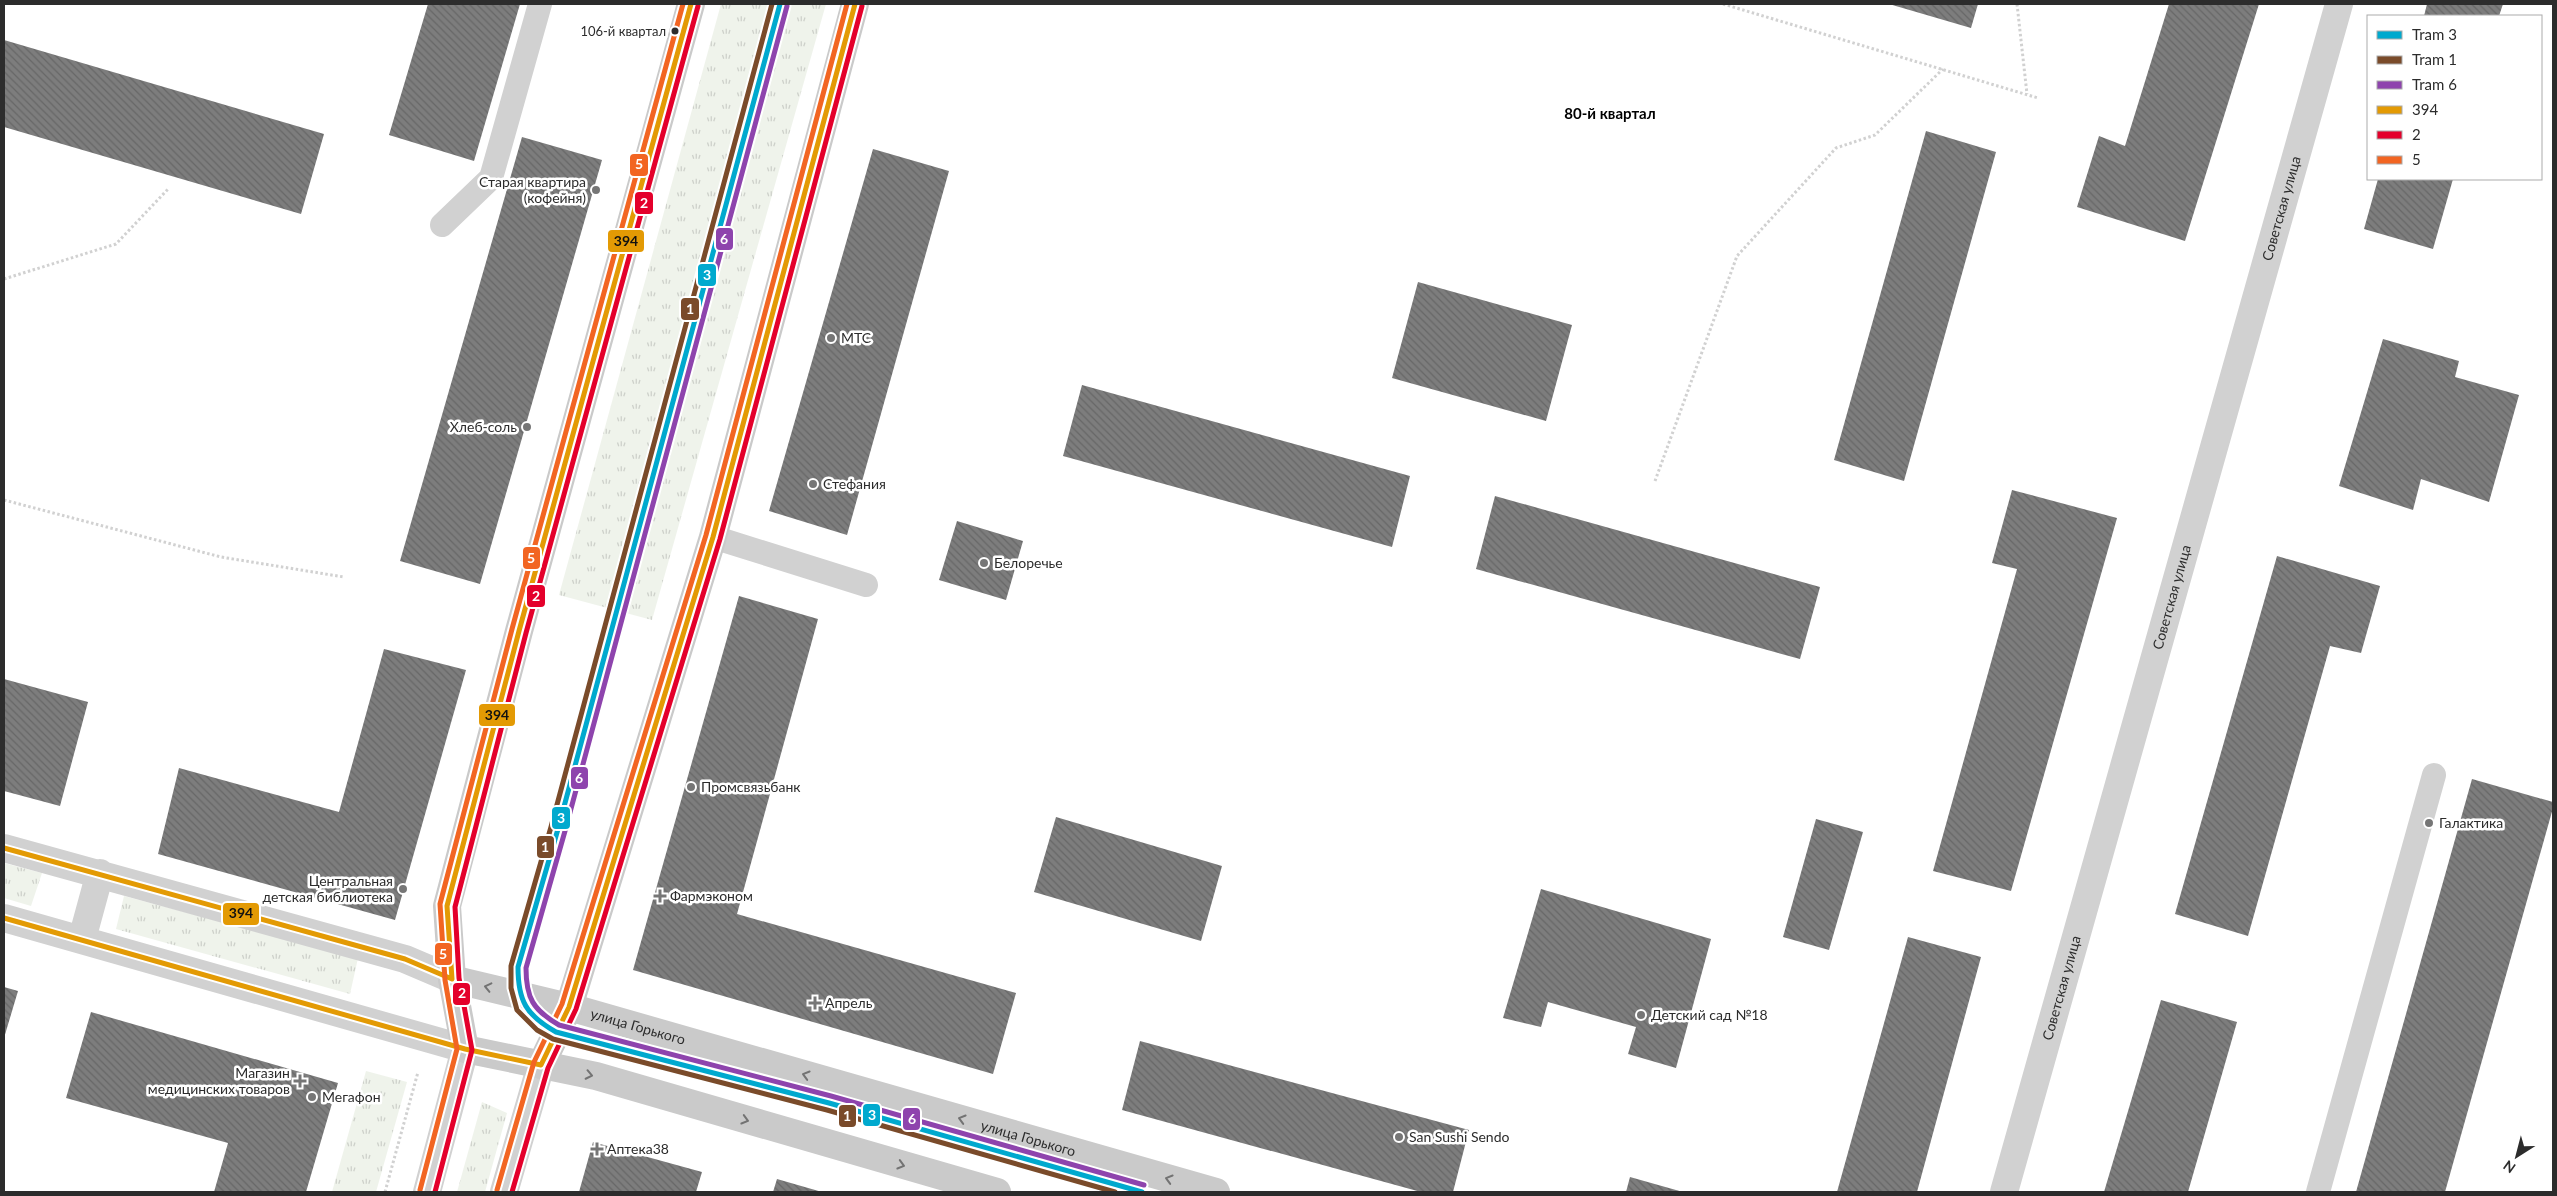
<svg xmlns="http://www.w3.org/2000/svg" width="2557" height="1196" font-family="Lato,sans-serif">
<style>
.grass{fill:url(#grass-tufts)}
.building{fill:url(#building-back-hatch)}
.lines{fill:none;stroke-linecap:round;stroke-linejoin:round}
.path{stroke:#d1d1d1;stroke-width:3;stroke-dasharray:2.5 2.5;stroke-linecap:butt}
.service{stroke:#d1d1d1;stroke-width:24}
.minor{stroke:#d1d1d1;stroke-width:28}
.tertiary{stroke:#d1d1d1;stroke-width:28}
.secondary{stroke:#cacaca;stroke-width:28}
.bus-1-casing{stroke:#fff;stroke-width:9}
.bus-2-casing{stroke:#fff;stroke-width:9}
.bus-3-casing{stroke:#fff;stroke-width:9}
.bus-1{stroke:#e39a04;stroke-width:5}
.bus-2{stroke:#e4002b;stroke-width:5}
.bus-3{stroke:#f26522;stroke-width:5}
.tram-1-casing{stroke:#fff;stroke-width:9}
.tram-2-casing{stroke:#fff;stroke-width:9}
.tram-3-casing{stroke:#fff;stroke-width:9}
.tram-1{stroke:#00a9ce;stroke-width:5}
.tram-2{stroke:#7a4b2a;stroke-width:5}
.tram-3{stroke:#8e44ad;stroke-width:5}
.oneway{stroke:#737373}
.bus-dot{fill:#2c2c2c;stroke:#fff;stroke-width:2}
.poi-dot{fill:#767676;stroke:#fff;stroke-width:2}
.labels{text-anchor:middle;stroke-width:5;stroke-linejoin:round;paint-order:stroke}
.bus-label{font-size:13px;fill:#2c2c2c;stroke:#fff;text-anchor:end}
.poi-label{font-size:14px;fill:#2c2c2c;stroke:#fff;text-anchor:start}
.street-label{font-size:14px;fill:#2c2c2c;stroke:#fff}
.neighbourhood-label{font-size:15px;font-weight:bold;fill:#000;stroke:#fff}
.line-badge{stroke:#fff;stroke-width:2}
.badge-label{font-size:14px;text-anchor:middle;font-weight:bold;fill:#fff}
.pale-badge-label{font-size:14px;text-anchor:middle;font-weight:bold;fill:#111}
</style>
<defs>
<pattern id="grass-tufts" width="24" height="20" patternUnits="userSpaceOnUse" patternTransform="scale(1.25)"><rect width="24" height="20" fill="#eff3eb"/><path d="M3 7l-1-3M5 7V3M7 7l1-3M15 17l-1-3M17 17v-4M19 17l1-3" fill="none" stroke="#cdd0ca"/></pattern>
<pattern id="building-back-hatch" width="6" height="6" patternUnits="userSpaceOnUse" patternTransform="scale(1.25)"><rect width="6" height="6" fill="#7d7d7d"/><path d="M-1 5l2 2M0 0l6 6M5-1l2 2" fill="none" stroke="#676767"/></pattern>
</defs>
<rect width="100%" height="100%" fill="#fff"/>
<path class="grass" d="M721 4H826L652 620 559 595Z
M4 863 42 873 31 906 4 898Z
M124 896 358 958 350 994 116 929Z
M366 1071 407 1082 376 1192H332Z
M482 1102 507 1113 485 1192H457Z"/>
<path class="building" d="M428 4H520L474 161 389 135Z
M1889 4H1978L1971 28Z
M2169 4H2259L2185 241 2077 207 2099 136 2125 146Z
M2427 4H2503L2499 16H2424Z
M4 40 324 134 301 214 4 127Z
M1926 131 1996 152 1904 481 1834 460Z
M522 137 602 160 480 584 400 561Z
M873 149 949 171 847 535 769 511Z
M2378 179H2453L2433 249 2364 229Z
M1418 282 1572 325 1546 421 1392 378Z
M2383 339 2459 361 2455 377 2519 395 2489 502 2421 479 2413 510 2339 486Z
M1082 385 1410 476 1392 547 1063 456Z
M2012 490 2117 518 2011 891 1933 871 2017 569 1992 563Z
M1495 496 1820 587 1800 659 1476 569Z
M957 521 1023 541 1006 600 939 580Z
M2277 556 2380 586 2361 653 2330 646 2248 936 2175 914Z
M739 596 818 619 737 914 1016 993 993 1074 633 970Z
M384 649 466 670 395 920 158 854 179 768 339 812Z
M4 679 88 702 60 806 4 791Z
M2472 779 2553 802V808L2445 1192H2356Z
M1056 817 1222 866 1201 941 1034 892Z
M1816 819 1863 832 1829 950 1783 937Z
M1541 889 1711 939 1676 1068 1628 1054 1636 1027 1548 1002 1541 1027 1503 1018Z
M1908 937 1981 957 1917 1192H1837Z
M4 987 18 991 4 1038Z
M2161 1000 2237 1022 2188 1192H2104Z
M91 1012 338 1083 306 1192H214L228 1143 66 1098Z
M1140 1041 1469 1130 1453 1192H1421L1122 1110Z
M593 1142 702 1172 696 1192H579Z
M1630 1177 1683 1192H1626Z
M777 1179 822 1192H773Z"/>
<g class="lines">
<path class="path" d="M1723 4 2038 98
M2017 4 2027 94
M4 279 116 244 169 188
M1655 481 1737 256 1836 148 1875 135 1943 69
M4 500 221 557 344 577
M385 1192 418 1072"/>
<path class="service" d="M442 225 491 178 540 4
M713 537 866 585
M2318 1192 2434 775"/>
<path class="minor" id="s1" d="M2004 1192 2339 4"/>
<path class="tertiary" d="M4 848 405 959 452 979
M4 918 465 1049 427 1192
M82 939 100 873
M504 1192 541 1065"/>
<g class="secondary">
<path d="M691 4 519 631 447 906 452 979 465 1049 596 1076 997 1192"/>
<path id="s2" d="M452 979 569 1007 1216 1192"/>
<path d="M541 1065 569 1007 713 537 855 4"/>
</g>
<defs>
<path id="bus-1" d="M4 848 405 959 452 979 447 906 519 631 691 4
M4 918 465 1049 541 1065 569 1007 713 537 855 4"/>
<path id="bus-2" d="M435 1192 472 1050 459 978 455 907 526 633 698 6
M512 1192 548 1068 576 1009 720 539 862 6"/>
<path id="bus-3" d="M420 1190 457 1049 445 980 440 904 512 629 683 4
M497 1190 534 1062 562 1004 706 535 847 4"/>
</defs>
<use href="#bus-1" class="bus-1-casing"/>
<use href="#bus-2" class="bus-2-casing"/>
<use href="#bus-3" class="bus-3-casing"/>
<use href="#bus-1" class="bus-1"/>
<use href="#bus-2" class="bus-2"/>
<use href="#bus-3" class="bus-3"/>
<defs>
<path id="tram-1" d="M780 4 558 829 518 967C518 1001 526 1015 556 1032L829 1103 1142 1192"/>
<path id="tram-2" d="M772 4 551 827 511 966V988L517 1010 537 1030 553 1039 827 1110 1115 1192"/>
<path id="tram-3" d="M787 6 565 831 526 968C526 998 533 1010 559 1025L831 1096 1144 1185"/>
</defs>
<use href="#tram-1" class="tram-1-casing"/>
<use href="#tram-2" class="tram-2-casing"/>
<use href="#tram-3" class="tram-3-casing"/>
<use href="#tram-1" class="tram-1"/>
<use href="#tram-2" class="tram-2"/>
<use href="#tram-3" class="tram-3"/>
</g>
<defs><path id="oneway-chevron" d="M-2-3.5L2.5 0L-2 3.5" fill="none" stroke-width="1.6" stroke-linecap="round" stroke-linejoin="round" transform="scale(1.25)"/></defs>
<g class="oneway">
<use href="#oneway-chevron" transform="translate(488 987) rotate(-167)"/>
<use href="#oneway-chevron" transform="translate(589 1075) rotate(12)"/>
<use href="#oneway-chevron" transform="translate(806 1075) rotate(-164)"/>
<use href="#oneway-chevron" transform="translate(962 1119) rotate(-164)"/>
<use href="#oneway-chevron" transform="translate(745 1120) rotate(16)"/>
<use href="#oneway-chevron" transform="translate(901 1165) rotate(16)"/>
<use href="#oneway-chevron" transform="translate(1169 1179) rotate(-164)"/>
</g>
<circle class="bus-dot" cx="675" cy="31" r="4.5"/>
<g class="poi-dot">
<circle cx="596" cy="190" r="5"/>
<circle cx="831" cy="338" r="5"/>
<circle cx="527" cy="427" r="5"/>
<circle cx="813" cy="484" r="5"/>
<circle cx="984" cy="563" r="5"/>
<circle cx="691" cy="787" r="5"/>
<circle cx="2429" cy="823" r="5"/>
<circle cx="403" cy="889" r="5"/>
<path d="M657.5 888.5h5v5h5v5h-5v5h-5v-5h-5v-5h5z"/>
<path d="M812.5 995.5h5v5h5v5h-5v5h-5v-5h-5v-5h5z"/>
<circle cx="1641" cy="1015" r="5"/>
<path d="M297.5 1073.5h5v5h5v5h-5v5h-5v-5h-5v-5h5z"/>
<circle cx="312" cy="1097" r="5"/>
<circle cx="1399" cy="1137" r="5"/>
<path d="M594.5 1141.5h5v5h5v5h-5v5h-5v-5h-5v-5h5z"/>
</g>
<g class="labels">
<g class="bus-label">
<text x="666" y="36">106-й квартал</text>
</g>
<g class="poi-label">
<text x="586" y="187" text-anchor="end">Старая квартира<tspan x="586" dy="16">(кофейня)</tspan></text>
<text x="841" y="343">МТС</text>
<text x="517" y="432" text-anchor="end">Хлеб-соль</text>
<text x="823" y="489">Стефания</text>
<text x="994" y="568">Белоречье</text>
<text x="701" y="792">Промсвязьбанк</text>
<text x="2439" y="828">Галактика</text>
<text x="393" y="886" text-anchor="end">Центральная<tspan x="393" dy="16">детская библиотека</tspan></text>
<text x="670" y="901">Фармэконом</text>
<text x="825" y="1008">Апрель</text>
<text x="1651" y="1020">Детский сад №18</text>
<text x="290" y="1078" text-anchor="end">Магазин<tspan x="290" dy="16">медицинских товаров</tspan></text>
<text x="322" y="1102">Мегафон</text>
<text x="1409" y="1142">San Sushi Sendo</text>
<text x="607" y="1154">Аптека38</text>
</g>
<g class="street-label">
<text dy="5" stroke="none"><textPath href="#s1" startOffset="1022">Советская улица</textPath></text>
<text dy="5" stroke="none"><textPath href="#s1" startOffset="618">Советская улица</textPath></text>
<text dy="5" stroke="none"><textPath href="#s1" startOffset="212">Советская улица</textPath></text>
<text dy="5" stroke="none"><textPath href="#s2" startOffset="192">улица Горького</textPath></text>
<text dy="5" stroke="none"><textPath href="#s2" startOffset="598">улица Горького</textPath></text>
</g>
<g class="neighbourhood-label">
<text x="1610" y="119">80-й квартал</text>
</g>
</g>
<g class="line-badge">
<rect x="629" y="153" width="20" height="24" rx="5" fill="#f26522"/>
<rect x="634" y="191" width="20" height="24" rx="5" fill="#e4002b"/>
<rect x="715" y="227" width="19" height="24" rx="5" fill="#8e44ad"/>
<rect x="607" y="229" width="38" height="24" rx="5" fill="#e39a04"/>
<rect x="697" y="263" width="20" height="24" rx="5" fill="#00a9ce"/>
<rect x="680" y="297" width="20" height="24" rx="5" fill="#7a4b2a"/>
<rect x="522" y="546" width="19" height="24" rx="5" fill="#f26522"/>
<rect x="526" y="584" width="20" height="24" rx="5" fill="#e4002b"/>
<rect x="478" y="703" width="38" height="24" rx="5" fill="#e39a04"/>
<rect x="570" y="766" width="19" height="24" rx="5" fill="#8e44ad"/>
<rect x="551" y="806" width="20" height="24" rx="5" fill="#00a9ce"/>
<rect x="536" y="835" width="19" height="24" rx="5" fill="#7a4b2a"/>
<rect x="222" y="902" width="38" height="24" rx="5" fill="#e39a04"/>
<rect x="434" y="942" width="19" height="24" rx="5" fill="#f26522"/>
<rect x="452" y="982" width="19" height="24" rx="5" fill="#e4002b"/>
<rect x="862" y="1103" width="19" height="24" rx="5" fill="#00a9ce"/>
<rect x="838" y="1104" width="19" height="24" rx="5" fill="#7a4b2a"/>
<rect x="902" y="1107" width="19" height="24" rx="5" fill="#8e44ad"/>
</g>
<g class="badge-label">
<text x="639" y="169">5</text>
<text x="644" y="208">2</text>
<text x="724" y="244">6</text>
<text x="707" y="280">3</text>
<text x="690" y="314">1</text>
<text x="531" y="563">5</text>
<text x="536" y="601">2</text>
<text x="579" y="783">6</text>
<text x="561" y="823">3</text>
<text x="545" y="852">1</text>
<text x="443" y="959">5</text>
<text x="462" y="998">2</text>
<text x="872" y="1120">3</text>
<text x="847" y="1121">1</text>
<text x="912" y="1124">6</text>
</g>
<g class="pale-badge-label">
<text x="626" y="246">394</text>
<text x="497" y="720">394</text>
<text x="241" y="918">394</text>
</g>
<rect width="2557" height="1196" fill="none" stroke="#2c2c2c" stroke-width="10"/>
<rect x="2367" y="15" width="175" height="165" fill="#ffffff" stroke="#ababab"/>
<rect x="2377" y="31" width="25" height="8" fill="#00a9ce" stroke="#ababab"/>
<text x="2412" y="40" font-size="15" fill="#2c2c2c">Tram 3</text>
<rect x="2377" y="56" width="25" height="8" fill="#7a4b2a" stroke="#ababab"/>
<text x="2412" y="65" font-size="15" fill="#2c2c2c">Tram 1</text>
<rect x="2377" y="81" width="25" height="8" fill="#8e44ad" stroke="#ababab"/>
<text x="2412" y="90" font-size="15" fill="#2c2c2c">Tram 6</text>
<rect x="2377" y="106" width="25" height="8" fill="#e39a04" stroke="#ababab"/>
<text x="2412" y="115" font-size="15" fill="#2c2c2c">394</text>
<rect x="2377" y="131" width="25" height="8" fill="#e4002b" stroke="#ababab"/>
<text x="2412" y="140" font-size="15" fill="#2c2c2c">2</text>
<rect x="2377" y="156" width="25" height="8" fill="#f26522" stroke="#ababab"/>
<text x="2412" y="165" font-size="15" fill="#2c2c2c">5</text>
<g transform="translate(2517 1156) rotate(216)" stroke="#ffffff" stroke-width="4" paint-order="stroke">
<path d="M0-4L9 19L0 12L-9 19Z" fill="#2c2c2c"/>
<text y="-8" font-size="14" font-weight="bold" text-anchor="middle" fill="#2c2c2c">N</text>
</g>
</svg>
